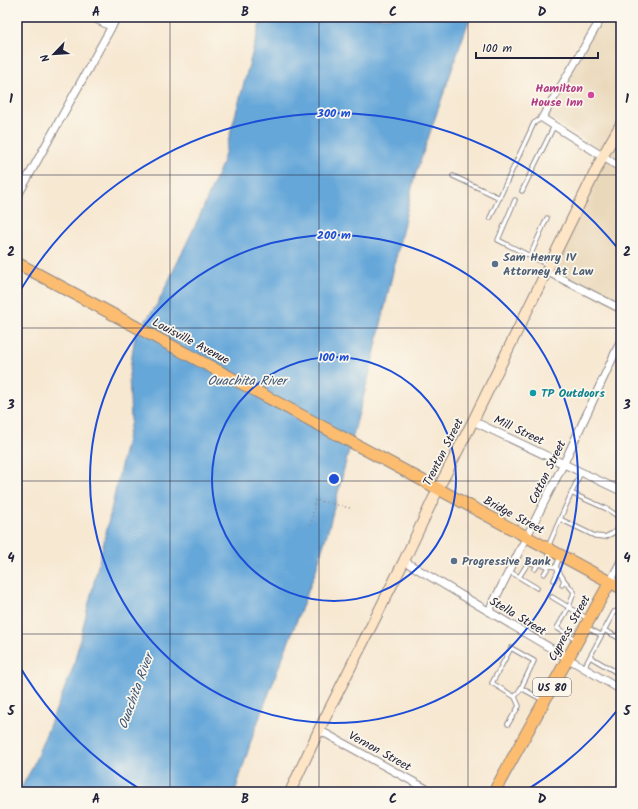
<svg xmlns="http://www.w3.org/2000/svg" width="638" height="809" font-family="Kalam,sans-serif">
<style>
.built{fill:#ead8ba}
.water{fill:#66a7d9;stroke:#44648a}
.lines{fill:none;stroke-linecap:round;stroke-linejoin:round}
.lane-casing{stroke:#8c8586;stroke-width:5.5}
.street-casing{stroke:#8c8586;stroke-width:9}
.secondary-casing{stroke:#8c8586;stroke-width:12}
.primary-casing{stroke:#8c8586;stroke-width:13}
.path{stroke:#8c8586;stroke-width:1.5;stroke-dasharray:1 3;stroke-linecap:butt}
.lane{stroke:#fff;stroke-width:3.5}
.street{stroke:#fff;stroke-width:7}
.secondary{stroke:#fee5c5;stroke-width:10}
.primary{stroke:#fcbd6f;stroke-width:11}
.grid{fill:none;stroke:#22223b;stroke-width:1;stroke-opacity:0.55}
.ring{fill:none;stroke:#1d4ed8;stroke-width:2}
.hotel-dot{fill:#d1479c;stroke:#fbf7ec;stroke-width:1.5}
.service-dot{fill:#5c6f8a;stroke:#fbf7ec;stroke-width:1.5}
.culture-dot{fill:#0f9aa8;stroke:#fbf7ec;stroke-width:1.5}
.labels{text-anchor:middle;stroke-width:3.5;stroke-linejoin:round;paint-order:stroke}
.shield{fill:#fbf7ec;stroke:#636270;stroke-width:1}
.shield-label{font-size:11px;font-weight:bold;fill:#22223b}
.hotel-label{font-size:12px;font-weight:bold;fill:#b23c85;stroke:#fbf7ec;text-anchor:end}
.service-label{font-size:12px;font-weight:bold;fill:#4e5e75;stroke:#fbf7ec;text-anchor:start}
.street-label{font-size:12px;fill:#22223b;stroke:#fbf7ec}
.culture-label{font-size:12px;font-weight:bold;fill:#0d838f;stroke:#fbf7ec;text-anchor:start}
.water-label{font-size:13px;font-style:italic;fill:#3d577a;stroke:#fbf7ec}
.centre{fill:#1d4ed8;stroke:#fbf7ec;stroke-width:2}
.ring-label{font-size:12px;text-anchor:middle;font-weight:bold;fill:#1d4ed8;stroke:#fbf7ec;stroke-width:3.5;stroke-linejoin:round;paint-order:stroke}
.neatline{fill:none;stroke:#22223b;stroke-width:1.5}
.grid-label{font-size:13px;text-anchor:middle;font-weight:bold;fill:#22223b}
</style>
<rect width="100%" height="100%" fill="#fbf7ec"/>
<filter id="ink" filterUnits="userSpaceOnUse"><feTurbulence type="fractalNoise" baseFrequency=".025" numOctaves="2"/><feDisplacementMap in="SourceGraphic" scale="8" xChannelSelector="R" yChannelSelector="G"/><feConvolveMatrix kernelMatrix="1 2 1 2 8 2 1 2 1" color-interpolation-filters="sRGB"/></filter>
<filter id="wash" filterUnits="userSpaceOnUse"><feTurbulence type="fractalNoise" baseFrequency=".012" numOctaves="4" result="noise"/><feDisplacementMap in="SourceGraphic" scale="16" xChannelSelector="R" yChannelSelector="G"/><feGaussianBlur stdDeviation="0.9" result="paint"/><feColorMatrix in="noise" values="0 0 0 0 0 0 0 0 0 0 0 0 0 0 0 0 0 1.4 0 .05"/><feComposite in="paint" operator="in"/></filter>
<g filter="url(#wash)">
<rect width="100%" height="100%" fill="#f7e8d2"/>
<path class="built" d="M602 17H621V309L546 271 605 152 545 115Z"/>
<path class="water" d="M262 17H470L414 179 371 368 345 465 329 527 315 573 254 732 235 792H19L32 768 73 668 105 537 131 421 129 375 135 336 158 303 201 213 222 164Z"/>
</g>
<g filter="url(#ink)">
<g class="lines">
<defs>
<path id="lane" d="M453 176 500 198
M522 191 554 126
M515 200 498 240 548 265
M490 218 534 123 542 118
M530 256 547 218
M560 519 581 472
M548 547 560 519 595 536 605 537 611 534 618 530 620 522 616 515 607 509 571 493
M560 556 556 567 564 580 562 585
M535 569 538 564 556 567
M509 571 537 588
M544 574 549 566
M519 577 528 563 538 564
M554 580 558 571
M564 580 574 592 569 607 557 628 576 639
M552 597 588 619
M586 627 601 635
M604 630 621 639
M617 637 620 631
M590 657 621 675
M584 668 614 612 621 610
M521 688 515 697 492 683 511 648 534 661 521 688 543 700
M508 724 519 706 515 697"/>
<path id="street" d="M92 17 112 27
M602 17 542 118 621 168
M17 197 117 17
M546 271 621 309
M473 421 621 491
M404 561 621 690
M610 582 621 561
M489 611 564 463 621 340
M319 730 432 792"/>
<path id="secondary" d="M290 792 319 730 404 561 438 489 473 421 605 152 621 124"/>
<path id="primary" d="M17 263 394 465 621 588
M494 792 610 582"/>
</defs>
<use href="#lane" class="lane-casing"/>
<use href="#street" class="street-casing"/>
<use href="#secondary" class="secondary-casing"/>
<use href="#primary" class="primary-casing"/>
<path class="path" d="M311 525 315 500 350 508"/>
<use href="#lane" class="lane"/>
<use href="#street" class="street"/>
<use href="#secondary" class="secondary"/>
<use href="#primary" class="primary"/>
</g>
</g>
<path class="grid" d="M170 17V792M319 17V792M468 17V792M17 175H621M17 328H621M17 481H621M17 634H621"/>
<g class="ring">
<circle cx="334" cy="479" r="122"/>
<circle cx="334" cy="479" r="244"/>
<path d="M620 707A366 366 0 0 1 525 791M143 791A366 366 0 0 1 17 662M17 296A366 366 0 0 1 620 251"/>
</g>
<circle class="hotel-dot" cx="591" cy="95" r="4"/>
<g class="service-dot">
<circle cx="495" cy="264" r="4"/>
<circle cx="454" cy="561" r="4"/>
</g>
<circle class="culture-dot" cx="533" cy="393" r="4"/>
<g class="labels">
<rect class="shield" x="533" y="678" width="38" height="18" rx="3"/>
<g class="shield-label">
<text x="552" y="691">US 80</text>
</g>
<g class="hotel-label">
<text x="583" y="92">Hamilton<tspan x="583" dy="14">House Inn</tspan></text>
</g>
<g class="service-label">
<text x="503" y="261">Sam Henry IV<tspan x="503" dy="14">Attorney At Law</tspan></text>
<text x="462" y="565">Progressive Bank</text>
</g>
<g class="street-label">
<text transform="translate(191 341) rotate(28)" y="4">Louisville Avenue</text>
<text transform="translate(519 430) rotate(25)" y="4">Mill Street</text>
<text transform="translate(443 452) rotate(-63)" y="4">Trenton Street</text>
<text transform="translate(547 472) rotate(-64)" y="4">Cotton Street</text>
<text transform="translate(514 515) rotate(28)" y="4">Bridge Street</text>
<text transform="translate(518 616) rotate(31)" y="4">Stella Street</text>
<text transform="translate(569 628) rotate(-61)" y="4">Cypress Street</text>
<text transform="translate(380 751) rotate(29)" y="4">Vernon Street</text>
</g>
<g class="culture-label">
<text x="541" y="397">TP Outdoors</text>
</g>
<g class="water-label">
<text x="247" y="385">Ouachita River</text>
<text transform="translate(135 691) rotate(-70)" y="5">Ouachita River</text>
</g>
</g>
<circle cx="334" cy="479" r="6" class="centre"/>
<g class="ring-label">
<text x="334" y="117">300 m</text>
<text x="334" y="239">200 m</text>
<text x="334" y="361">100 m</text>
</g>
<rect width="638" height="809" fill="none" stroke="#fbf7ec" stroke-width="44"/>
<g transform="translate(54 54) rotate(245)" stroke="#fbf7ec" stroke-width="3" paint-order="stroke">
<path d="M0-3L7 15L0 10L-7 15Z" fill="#22223b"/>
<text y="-6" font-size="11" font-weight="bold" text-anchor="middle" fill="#22223b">N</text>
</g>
<path d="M476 52v6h122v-6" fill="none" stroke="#22223b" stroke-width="2"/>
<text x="482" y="52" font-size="12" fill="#22223b" stroke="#fbf7ec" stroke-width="3" paint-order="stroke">100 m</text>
<rect x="22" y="22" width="594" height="765" class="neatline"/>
<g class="grid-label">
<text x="96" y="16">A</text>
<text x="245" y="16">B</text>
<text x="393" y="16">C</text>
<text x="542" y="16">D</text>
<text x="11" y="103">1</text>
<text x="627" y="103">1</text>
<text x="11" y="256">2</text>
<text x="627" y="256">2</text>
<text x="11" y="409">3</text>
<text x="627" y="409">3</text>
<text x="11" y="562">4</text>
<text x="627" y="562">4</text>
<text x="11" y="715">5</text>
<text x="627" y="715">5</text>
<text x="96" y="803">A</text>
<text x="245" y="803">B</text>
<text x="393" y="803">C</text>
<text x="542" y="803">D</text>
</g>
</svg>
